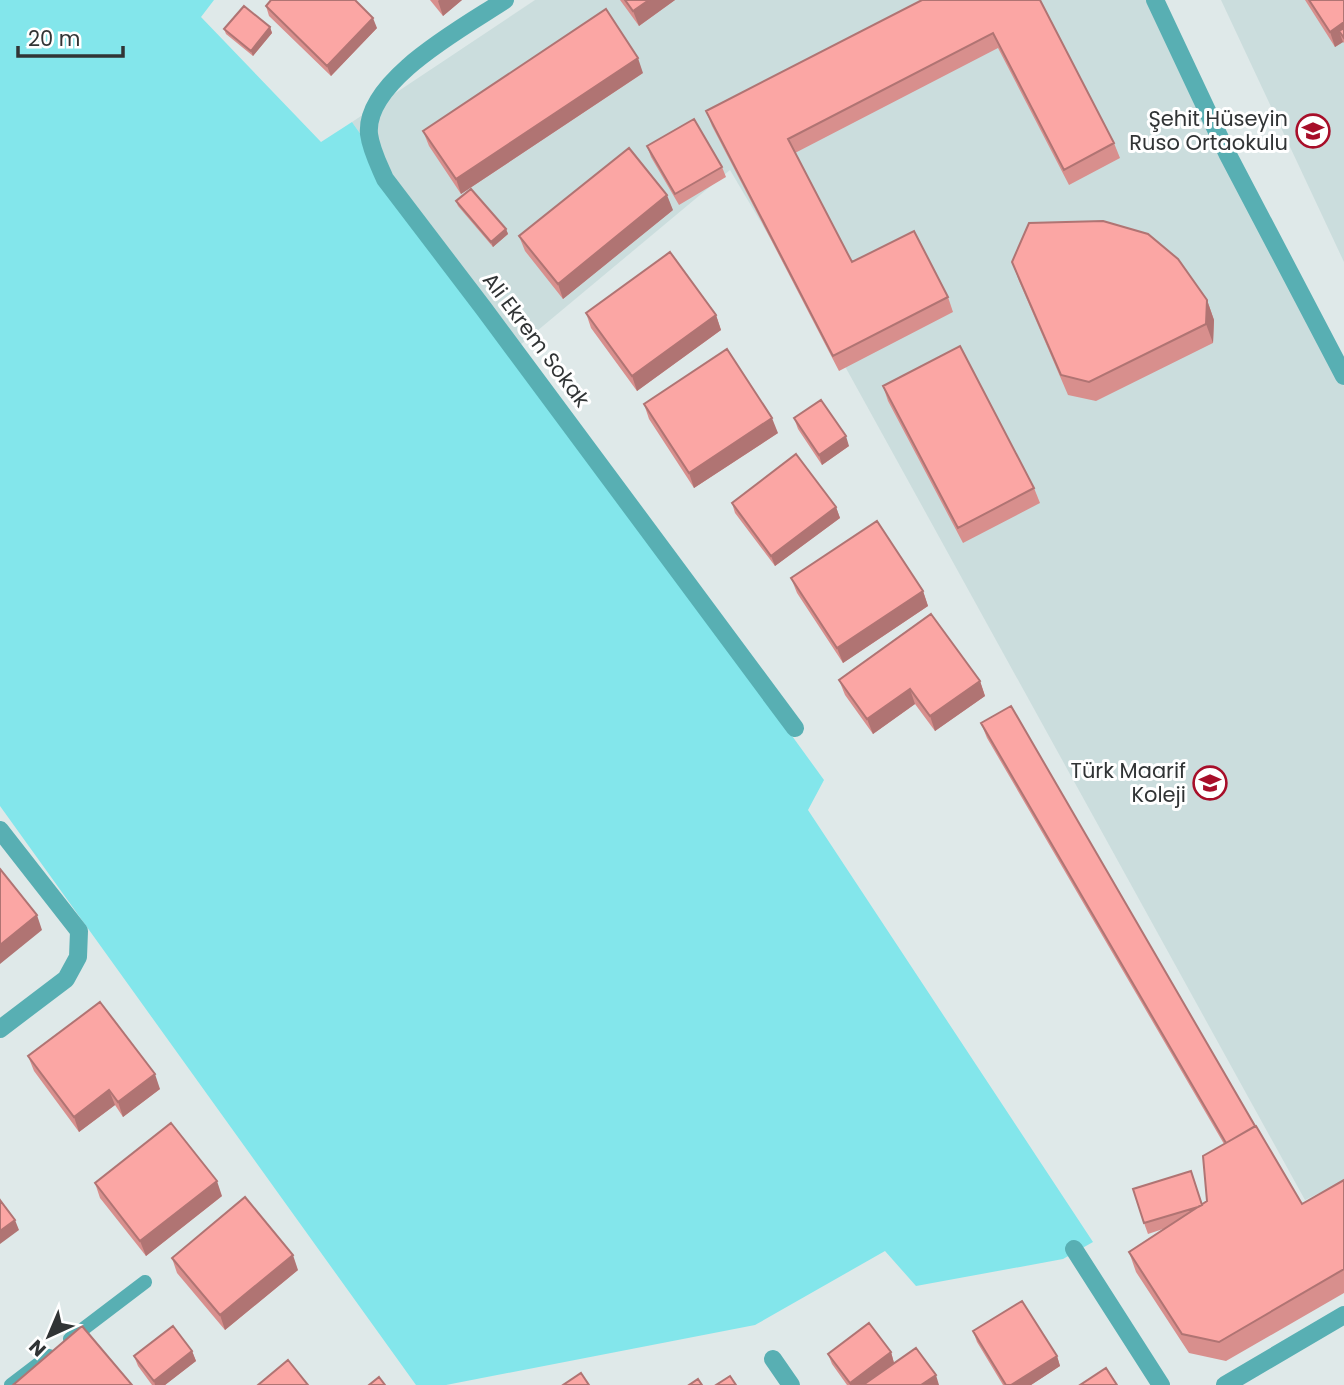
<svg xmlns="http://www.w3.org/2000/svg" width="1344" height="1385" font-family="Poppins,sans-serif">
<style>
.built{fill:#cbdddd}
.green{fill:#83e6eb}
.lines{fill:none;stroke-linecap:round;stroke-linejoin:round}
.service{stroke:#58afb3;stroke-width:14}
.minor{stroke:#58afb3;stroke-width:18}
.tertiary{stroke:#58afb3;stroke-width:18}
.wall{fill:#d88f8d}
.shaded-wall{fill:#b07473}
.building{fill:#fba6a4;stroke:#b07473;stroke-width:2}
.labels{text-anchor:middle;stroke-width:6;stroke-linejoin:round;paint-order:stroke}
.poi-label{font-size:21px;fill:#313435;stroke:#fff;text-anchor:end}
.street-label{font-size:21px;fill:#313435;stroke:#fff}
</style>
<rect width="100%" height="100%" fill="#dfe9e9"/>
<path class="built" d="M535 0H1155L1344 386V1181L1305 1200 831 341 730 170 513 351 352 122Z
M1221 0H1344V262Z"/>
<path class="green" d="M0 0H214L201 17 321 142 352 122 513 351 824 780 808 810 1093 1242 1063 1259 916 1286 885 1251 755 1325 446 1385H416L0 806Z"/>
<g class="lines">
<path class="service" d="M70 1339 145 1282
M11 1385 49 1356"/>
<path class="minor" d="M505 0C466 26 364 80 369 134 371 150 379 165 385 179L484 309 795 728
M0 830 79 931 78 957 66 979 0 1029
M1074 1249 1161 1385
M773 1359 791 1385
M1225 1385 1344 1315"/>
<path class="tertiary" d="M1155 0 1227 153 1344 376"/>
</g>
<path class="wall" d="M430 0H462L443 16Z
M620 0H675L639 26Z
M1040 0 1114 143 1120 158 1069 185 998 48 795 153 852 262 948 297 953 312 839 371 712 126 706 111Z
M1305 0H1344V43L1343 42 1335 47Z
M266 6 377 28 331 76 269 16Z
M270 27 272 33 253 56 226 34 224 29Z
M643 73 461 194 429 146 423 131Z
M647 146 722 167 726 177 679 205 651 157Z
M456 201 506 229 508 234 493 247 458 206Z
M673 210 563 299 525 251 519 236Z
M1012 262 1207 300 1214 320 1213 343 1096 401 1068 395 1019 281Z
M586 313 716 315 721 330 637 391 591 328Z
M883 386 1034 488 1040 503 963 543 888 401Z
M644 404 778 433 694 488 649 419Z
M794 418 849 446 822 465 798 429Z
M732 503 836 507 840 518 775 566 735 513Z
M791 578 923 591 928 606 843 663 797 593Z
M839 680 980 681 985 696 935 731 915 704 873 734 845 695Z
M981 723 1255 1126 1302 1204 1344 1180V1293L1226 1361 1189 1353 1136 1272 1129 1252 1166 1228 1148 1234 1144 1223 1202 1204 1207 1201 1224 1144 987 738Z
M28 1056 160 1089 123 1117 115 1105 79 1132 34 1071Z
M95 1183 222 1196 146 1256 100 1198Z
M172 1258 298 1270 225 1330 177 1273Z
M973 1331 1057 1356 1060 1366 1031 1385H1003L977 1342Z
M192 1351 196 1361 165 1385H152L138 1366 134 1356Z
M891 1352 894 1363 939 1385H847L832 1364 828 1354Z"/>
<path class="shaded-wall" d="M439 0H462L443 16 438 1Z
M649 0H675L639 26 633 11Z
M373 18 377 28 331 76 327 66Z
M1344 22V38L1339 31 1343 42 1335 47 1330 32Z
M270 27 272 33 253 56 251 51Z
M638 58 643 73 461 194 456 179Z
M667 195 673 210 563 299 558 284Z
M506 229 508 234 493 247 491 242Z
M1207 300 1214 320 1213 343 1206 324Z
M716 315 721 330 637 391 632 376Z
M772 418 778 433 694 488 689 473Z
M846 436 849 446 822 465 819 455Z
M836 507 840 518 775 566 771 556Z
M923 591 928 606 843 663 837 648Z
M980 681 985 696 935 731 930 716Z
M910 689 915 704 873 734 867 719Z
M37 915 42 930 0 964V945Z
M155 1074 160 1089 123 1117 118 1102Z
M109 1090 115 1105 79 1132 74 1117Z
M217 1181 222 1196 146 1256 140 1241Z
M15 1220 19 1230 0 1244V1231Z
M293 1255 298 1270 225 1330 220 1315Z
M192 1351 196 1361 165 1385H155L154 1381Z
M891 1352 894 1363 865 1385H850V1383Z
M1057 1356 1060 1366 1031 1385H1011Z
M936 1375 939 1385H921Z"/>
<path class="building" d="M271 0H355L373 18 327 66 266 6Z
M625 0H649L633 11Z
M922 0H1040L1114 143 1064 170 993 33 788 139 852 262 914 231 948 297 833 356 706 111Z
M1309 0H1344V22L1330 32Z
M244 6 270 27 251 51 224 29Z
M606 9 638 58 456 179 423 131Z
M1344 28V38L1339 31Z
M694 119 722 167 675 194 647 146Z
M629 148 667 195 558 284 519 236Z
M471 189 506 229 491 242 456 201Z
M1103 221 1148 234 1178 259 1207 300 1206 324 1089 382 1061 375 1012 262 1029 223Z
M670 252 716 315 632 376 586 313Z
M960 346 1034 488 958 528 883 386Z
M727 349 772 418 689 473 644 404Z
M821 400 846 436 819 455 794 418Z
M796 454 836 507 771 556 732 503Z
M877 521 923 591 837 648 791 578Z
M931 614 980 681 930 716 910 689 867 719 839 680Z
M1011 706 1255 1126 1226 1143 981 723Z
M0 869 37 915 0 945Z
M100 1002 155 1074 118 1102 109 1090 74 1117 28 1056Z
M171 1123 217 1181 140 1241 95 1183Z
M1256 1126 1302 1204 1344 1180V1269L1219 1342 1182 1334 1129 1252 1207 1201 1203 1156Z
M1191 1171 1202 1205 1198 1207 1144 1223 1133 1189Z
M245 1197 293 1255 220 1315 172 1258Z
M0 1200 15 1220 0 1231Z
M1022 1301 1057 1356 1011 1385H1006L973 1331Z
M869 1323 891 1352 850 1383 828 1354Z
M82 1326 132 1385H13Z
M173 1326 192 1351 154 1381 134 1356Z
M916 1348 936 1375 921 1385H863Z
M288 1360 308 1385H258Z
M1106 1368 1117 1385H1080Z
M581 1373 589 1385H563Z
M730 1376 736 1385H716Z
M379 1377 385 1385H369Z
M698 1379 702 1385H689Z"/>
<defs>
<symbol id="school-ring" viewBox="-11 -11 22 22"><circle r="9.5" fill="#fff" stroke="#a70e29" stroke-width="1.5"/><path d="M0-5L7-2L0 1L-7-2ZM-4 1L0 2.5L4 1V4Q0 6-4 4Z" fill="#a70e29"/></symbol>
</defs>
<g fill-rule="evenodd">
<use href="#school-ring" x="1294" y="112" width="38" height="38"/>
<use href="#school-ring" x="1191" y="764" width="38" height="38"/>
</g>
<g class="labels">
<g class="poi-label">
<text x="1288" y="126">Şehit Hüseyin<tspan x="1288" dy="24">Ruso Ortaokulu</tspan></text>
<text x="1186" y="778">Türk Maarif<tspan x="1186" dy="24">Koleji</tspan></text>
</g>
<g class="street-label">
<text transform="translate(536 340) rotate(53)" y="7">Ali Ekrem Sokak</text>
</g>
</g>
<g transform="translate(49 1336) rotate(224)" stroke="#ffffff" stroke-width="5" paint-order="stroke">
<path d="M0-5L12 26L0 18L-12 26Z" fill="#313435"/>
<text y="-10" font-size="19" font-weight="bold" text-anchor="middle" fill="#313435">N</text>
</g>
<path d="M18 46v10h105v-10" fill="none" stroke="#313435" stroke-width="3.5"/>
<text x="28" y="46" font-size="21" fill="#313435" stroke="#ffffff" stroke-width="5" paint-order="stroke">20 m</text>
</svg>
